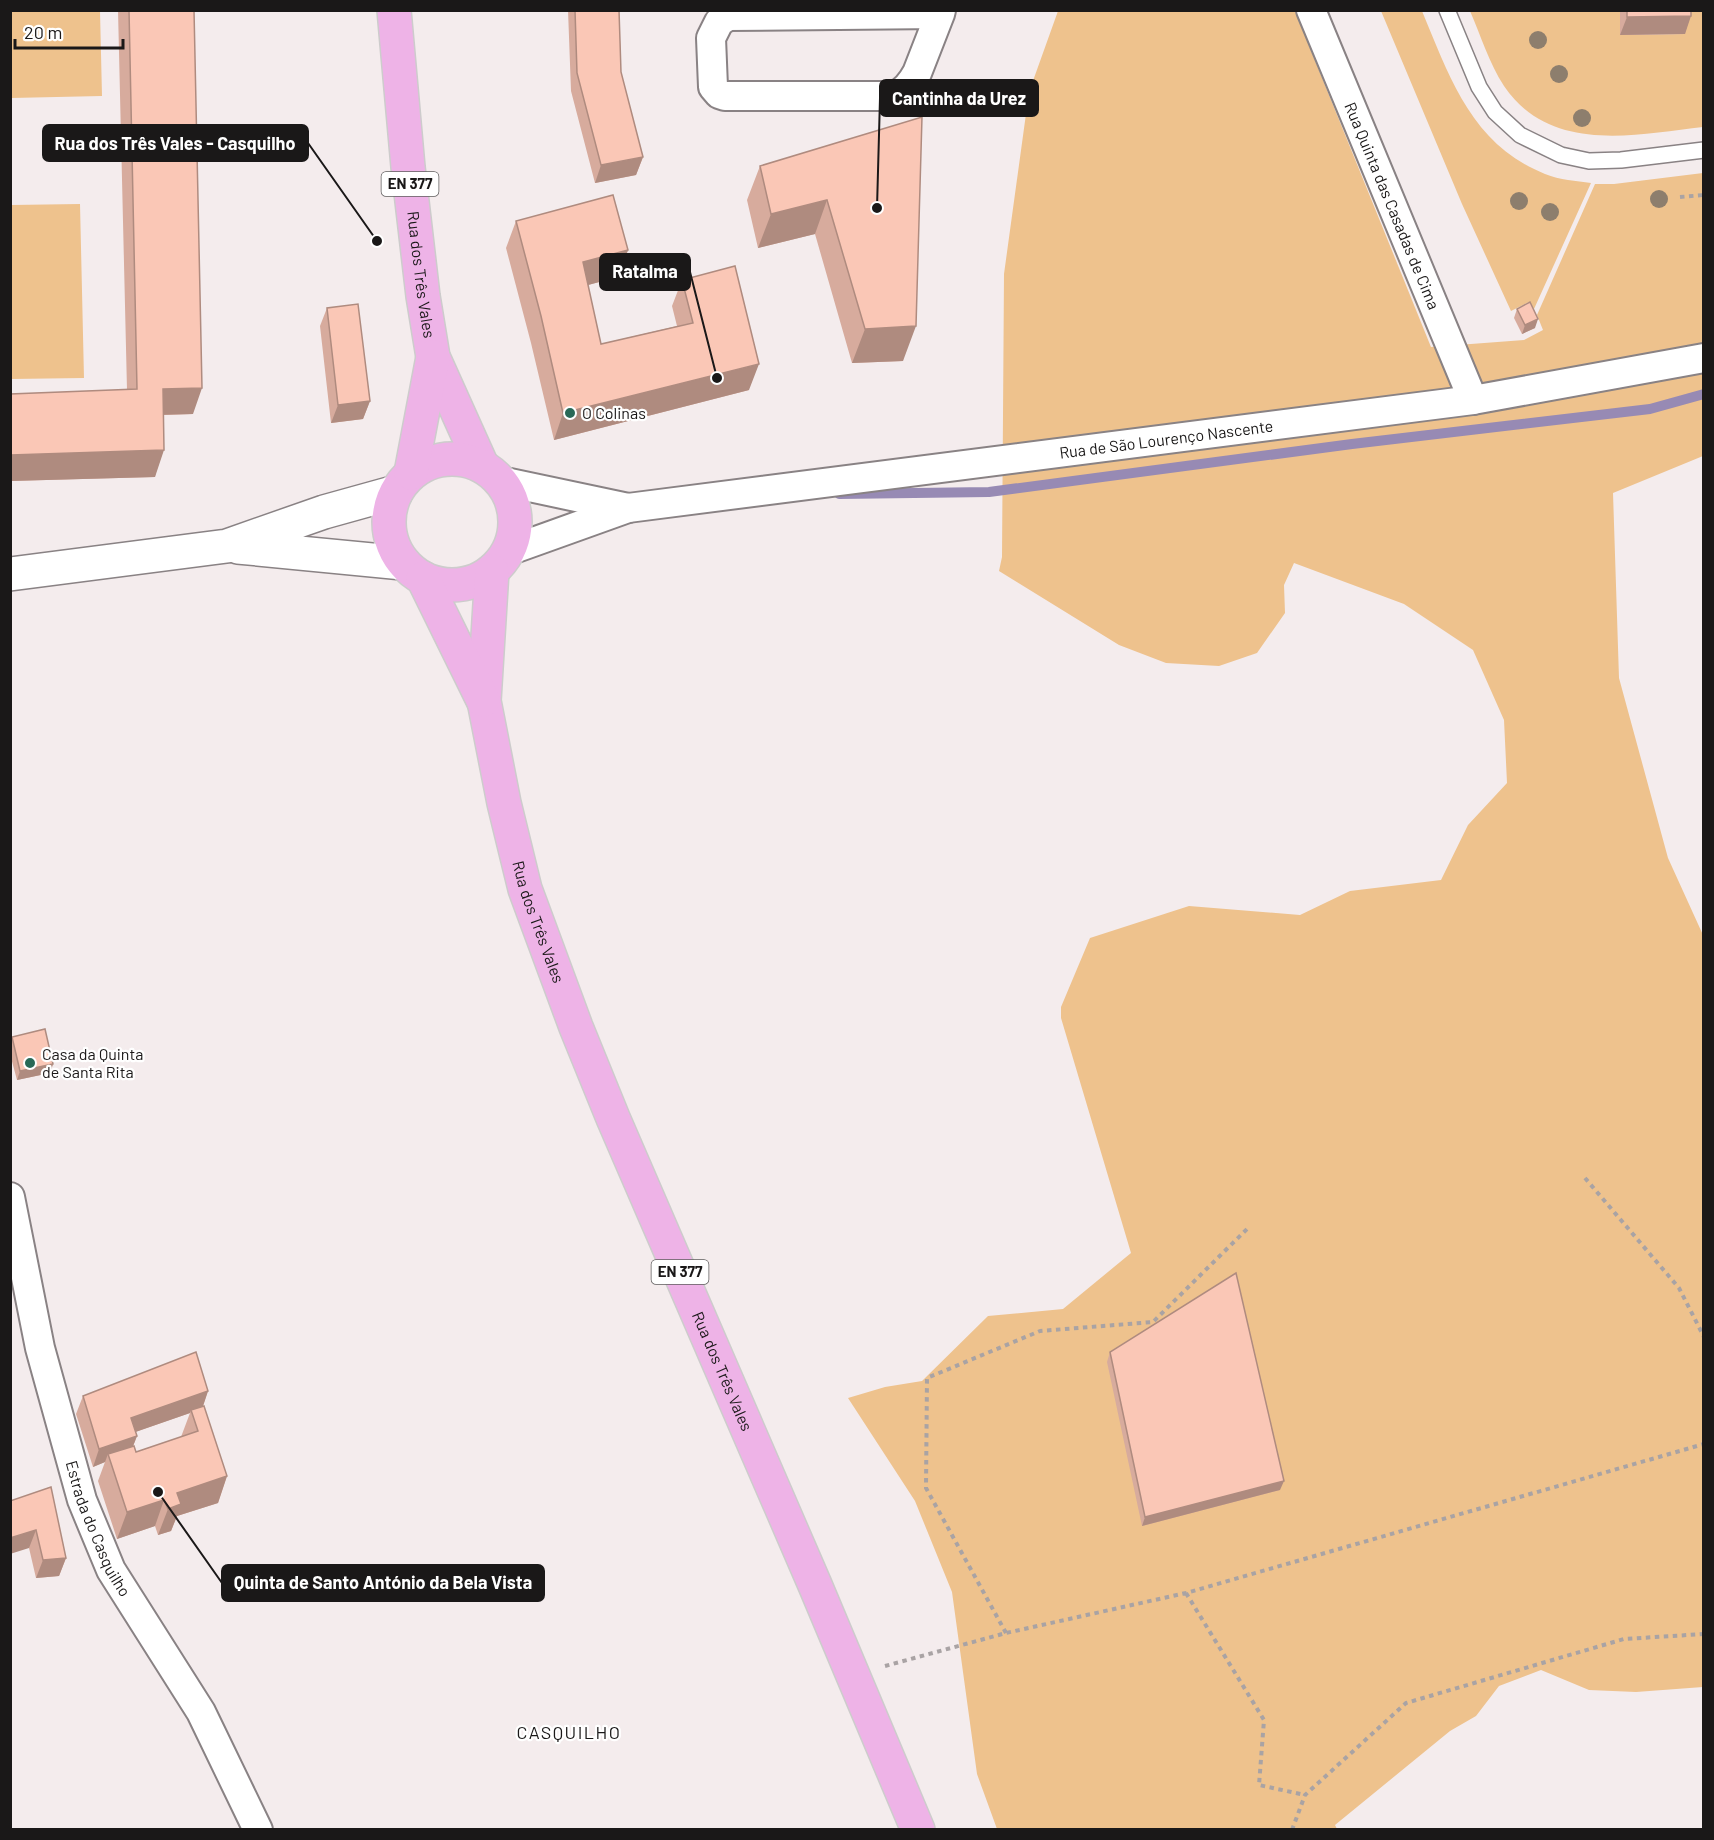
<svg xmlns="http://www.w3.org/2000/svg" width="1714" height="1840" font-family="Barlow,sans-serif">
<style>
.green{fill:#eec28d}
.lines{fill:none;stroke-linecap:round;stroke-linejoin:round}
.stream{stroke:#978ab4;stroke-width:10}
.service-casing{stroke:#898284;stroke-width:18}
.minor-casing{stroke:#898284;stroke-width:32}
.tertiary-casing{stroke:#898284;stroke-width:36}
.primary-casing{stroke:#cdcccc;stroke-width:36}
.path{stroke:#a9a3a4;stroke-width:4;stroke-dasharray:4.5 4.5;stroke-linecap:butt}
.service{stroke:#fff;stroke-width:15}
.minor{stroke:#fff;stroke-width:28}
.tertiary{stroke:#fff;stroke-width:33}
.primary{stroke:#eeb3e7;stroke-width:33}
.tree{fill:#8d7e6d}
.wall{fill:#d7ab9d;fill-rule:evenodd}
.shaded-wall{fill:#af8b7f}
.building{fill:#fac7b6;stroke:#af8b7f;stroke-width:1.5}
.poi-dot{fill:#296957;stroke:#fff;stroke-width:2}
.labels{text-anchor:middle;stroke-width:4.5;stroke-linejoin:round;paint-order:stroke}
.shield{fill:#fff;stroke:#5f5d5d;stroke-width:1.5}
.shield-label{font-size:15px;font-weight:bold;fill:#1a1818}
.street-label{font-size:16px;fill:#1a1818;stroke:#fff}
.poi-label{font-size:16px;fill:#1a1818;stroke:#fff;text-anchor:start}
.neighbourhood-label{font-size:18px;letter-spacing:1.5px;fill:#1a1818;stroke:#fff}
.leader{fill:none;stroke:#1a1818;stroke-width:2}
.callout-dot{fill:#1a1818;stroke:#fff;stroke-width:2}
.callout{fill:#1a1818;stroke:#1a1818;stroke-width:2}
.callout-label{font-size:18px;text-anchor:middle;font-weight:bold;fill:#fff}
</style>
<rect width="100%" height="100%" fill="#f4eced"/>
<path class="green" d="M10 11H100L102 96 11 98Z
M1058 11H1295L1431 347 1524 340 1543 330 1537 315 1595 184H1614L1703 173V456L1613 493 1619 678 1668 858 1703 935V1687L1636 1692 1589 1690 1541 1670 1499 1686 1476 1716 1450 1731 1335 1825 1337 1829H997L977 1774 952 1592 915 1501 848 1398 885 1387 922 1381 988 1316 1063 1309 1131 1253 1061 1018V1007L1090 938 1189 906 1300 915 1350 891 1441 880 1468 825 1507 783 1504 720 1473 650 1404 604 1294 563 1284 585 1285 613 1257 653 1219 666 1166 663 1119 645 999 571 1002 557 1004 274 1029 92Z
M1381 11H1422C1450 78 1472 145 1545 174 1560 180 1576 181 1591 183L1534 309 1529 302 1511 311 1462 204Z
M1470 11H1620V35L1685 34V11H1703V127C1634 135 1550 154 1504 86 1489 63 1481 36 1470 11Z
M80 204 84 378 11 379V205Z"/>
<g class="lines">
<path class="stream" d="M839 494 989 492 1352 444 1650 409 1704 394"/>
<defs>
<path id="service" d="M1447 10 1479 87 1495 112 1520 135 1561 155 1589 161 1621 160 1704 150"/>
<g id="minor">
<path id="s1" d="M1311 10 1473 400"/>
<path d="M940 14 728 16 719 22 711 38 713 87 719 94 725 96H894C905 92 911 84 917 73L940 14 941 10"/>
<path d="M501 481 628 508"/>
<path id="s2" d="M508 551 628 508 1473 400 1704 358"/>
<path id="s3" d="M10 1197 40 1348 82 1500 111 1570 201 1712 258 1830"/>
</g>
<path id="tertiary" d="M238 547 403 563
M10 574 227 546 324 512 396 492"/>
<g id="primary">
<path id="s4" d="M394 10 408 167 423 296 433 357 482 466"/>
<circle cx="452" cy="522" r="63"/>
<path d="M411 473 433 357"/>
<path id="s5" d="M492 571 484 701 504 803 525 889 576 1027 613 1118 815 1585 918 1830"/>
<path d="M423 578 483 700"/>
</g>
</defs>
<use href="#service" class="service-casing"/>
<use href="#minor" class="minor-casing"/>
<use href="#tertiary" class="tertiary-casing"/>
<use href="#primary" class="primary-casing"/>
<path class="path" d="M1680 197 1704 195
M1585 1178 1679 1288 1704 1337
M1186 1593 1264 1720 1259 1785 1305 1795
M1006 1633 926 1488 927 1378 1040 1331 1153 1322 1248 1228
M885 1666 1006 1633 1186 1593 1704 1444
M1292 1830 1305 1795 1406 1703 1624 1639 1704 1634"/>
<use href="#service" class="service"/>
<use href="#minor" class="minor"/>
<use href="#tertiary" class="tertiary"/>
<use href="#primary" class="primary"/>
</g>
<g class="tree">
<circle cx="1538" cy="40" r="9"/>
<circle cx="1559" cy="74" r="9"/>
<circle cx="1582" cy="118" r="9"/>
<circle cx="1659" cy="199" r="9"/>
<circle cx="1519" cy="201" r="9"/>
<circle cx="1550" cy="212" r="9"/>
</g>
<path class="wall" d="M118 10H194L193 414 164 415 155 477 10 481V394L127 390Z
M568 10H619L621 72 643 157 636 175 595 183 571 91Z
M1620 10H1691L1685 34 1620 35Z
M922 117 903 361 852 363 815 234 758 248 747 200 760 166Z
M516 221 628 250 618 277 588 285 601 344 677 326 672 306 682 280 749 390 554 440 531 343 506 248Z
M327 308 370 401 363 419 331 423 320 326Z
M1517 309 1535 328 1522 334 1514 318Z
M12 1037 53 1064 50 1073 17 1080 10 1054V1040Z
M1110 1352 1280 1490 1142 1526 1107 1362Z
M208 1391 203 1406 227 1476 218 1503 177 1516 171 1531 158 1535 155 1526 117 1539 98 1481 105 1462 93 1467 76 1414 83 1396ZM190 1413 181 1437 136 1452 133 1446 137 1436 135 1432Z
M10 1501 66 1558 59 1576 36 1578 29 1548Z"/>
<path class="shaded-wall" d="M1691 16 1685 34 1620 35 1627 17Z
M643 157 636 175 595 183 601 165Z
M827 200 815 234 758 248 771 214Z
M628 250 618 277 573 289 583 262Z
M1538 319 1535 328 1522 334 1525 325Z
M916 326 903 361 852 363 865 329Z
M759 364 749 390 554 440 563 413Z
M202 388 193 414 154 415 163 389Z
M370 401 363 419 331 423 338 405Z
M164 450 155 477 10 481V455Z
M53 1064 50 1073 17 1080 20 1071Z
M208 1391 202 1409 191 1410 190 1413 124 1436 131 1418Z
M137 1436 130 1454H108L105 1462 93 1467 99 1449Z
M227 1476 218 1503 177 1516 171 1531 158 1535 168 1509 177 1493Z
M1284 1481 1280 1490 1142 1526 1145 1517Z
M164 1500 155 1526 117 1539 127 1512Z
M36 1530 29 1548 10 1554V1538Z
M66 1558 59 1576 36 1578 43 1560Z"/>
<path class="building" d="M129 10H194L202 388 163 389 164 450 10 455V394L137 389Z
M575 10H619L621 72 643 157 601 165 577 73Z
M1627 10H1691V16L1627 17Z
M922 117 916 326 865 329 827 200 771 214 760 166Z
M613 195 628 250 583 262 601 344 693 323 682 280 735 266 759 364 563 413 541 316 516 221Z
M1530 302 1538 319 1525 325 1517 309Z
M358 304 370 401 338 405 327 308Z
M45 1029 53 1064 20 1071 12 1037Z
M1236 1273 1284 1481 1145 1517 1110 1352Z
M196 1352 208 1391 131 1418 137 1436 99 1449 83 1396Z
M204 1406 227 1476 177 1493 181 1504 168 1509 164 1500 127 1512 108 1454 134 1446 136 1452 198 1431 191 1410Z
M51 1487 66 1558 43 1560 36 1530 10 1538V1501Z"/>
<g class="poi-dot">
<circle cx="570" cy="413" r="6"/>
<circle cx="30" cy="1063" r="6"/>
</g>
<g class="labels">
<g class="shield">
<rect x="381.5" y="172" width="57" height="24" rx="4.5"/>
<rect x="651.5" y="1260" width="57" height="24" rx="4.5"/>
</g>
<g class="shield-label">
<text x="410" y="189">EN 377</text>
<text x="680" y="1277">EN 377</text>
</g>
<g class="street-label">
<text dy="6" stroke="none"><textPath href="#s1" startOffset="212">Rua Quinta das Casadas de Cima</textPath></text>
<text dy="6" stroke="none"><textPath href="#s4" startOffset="266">Rua dos Três Vales</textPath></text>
<text dy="6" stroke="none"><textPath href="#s2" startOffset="670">Rua de São Lourenço Nascente</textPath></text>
<text dy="6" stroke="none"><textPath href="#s5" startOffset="358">Rua dos Três Vales</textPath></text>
<text dy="6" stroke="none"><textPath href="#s5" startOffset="844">Rua dos Três Vales</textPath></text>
<text dy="6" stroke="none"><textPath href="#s3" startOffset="344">Estrada do Casquilho</textPath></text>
</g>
<g class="poi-label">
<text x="582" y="419">O Colinas</text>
<text x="42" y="1060">Casa da Quinta<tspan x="42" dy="18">de Santa Rita</tspan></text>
</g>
<g class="neighbourhood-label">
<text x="569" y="1739">CASQUILHO</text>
</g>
</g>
<path class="leader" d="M877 208L880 98M377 241L308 143M717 378L690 272M158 1492L222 1583"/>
<g class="callout-dot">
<circle cx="877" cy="208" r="6"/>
<circle cx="377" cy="241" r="6"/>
<circle cx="717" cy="378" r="6"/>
<circle cx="158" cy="1492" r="6"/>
</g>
<g class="callout">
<rect x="880" y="80" width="158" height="36" rx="6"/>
<rect x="43" y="125" width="265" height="36" rx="6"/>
<rect x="600" y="254" width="90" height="36" rx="6"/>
<rect x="222" y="1565" width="322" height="36" rx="6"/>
</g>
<g class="callout-label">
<text x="959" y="105">Cantinha da Urez</text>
<text x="175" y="150">Rua dos Três Vales - Casquilho</text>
<text x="645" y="278">Ratalma</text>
<text x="383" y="1589">Quinta de Santo António da Bela Vista</text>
</g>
<rect width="1714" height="1840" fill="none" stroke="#1a1818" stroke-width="24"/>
<path d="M15 39v9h108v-9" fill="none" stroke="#1a1818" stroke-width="3"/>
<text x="24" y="39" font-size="18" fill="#1a1818" stroke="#ffffff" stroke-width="4.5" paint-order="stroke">20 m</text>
</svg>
